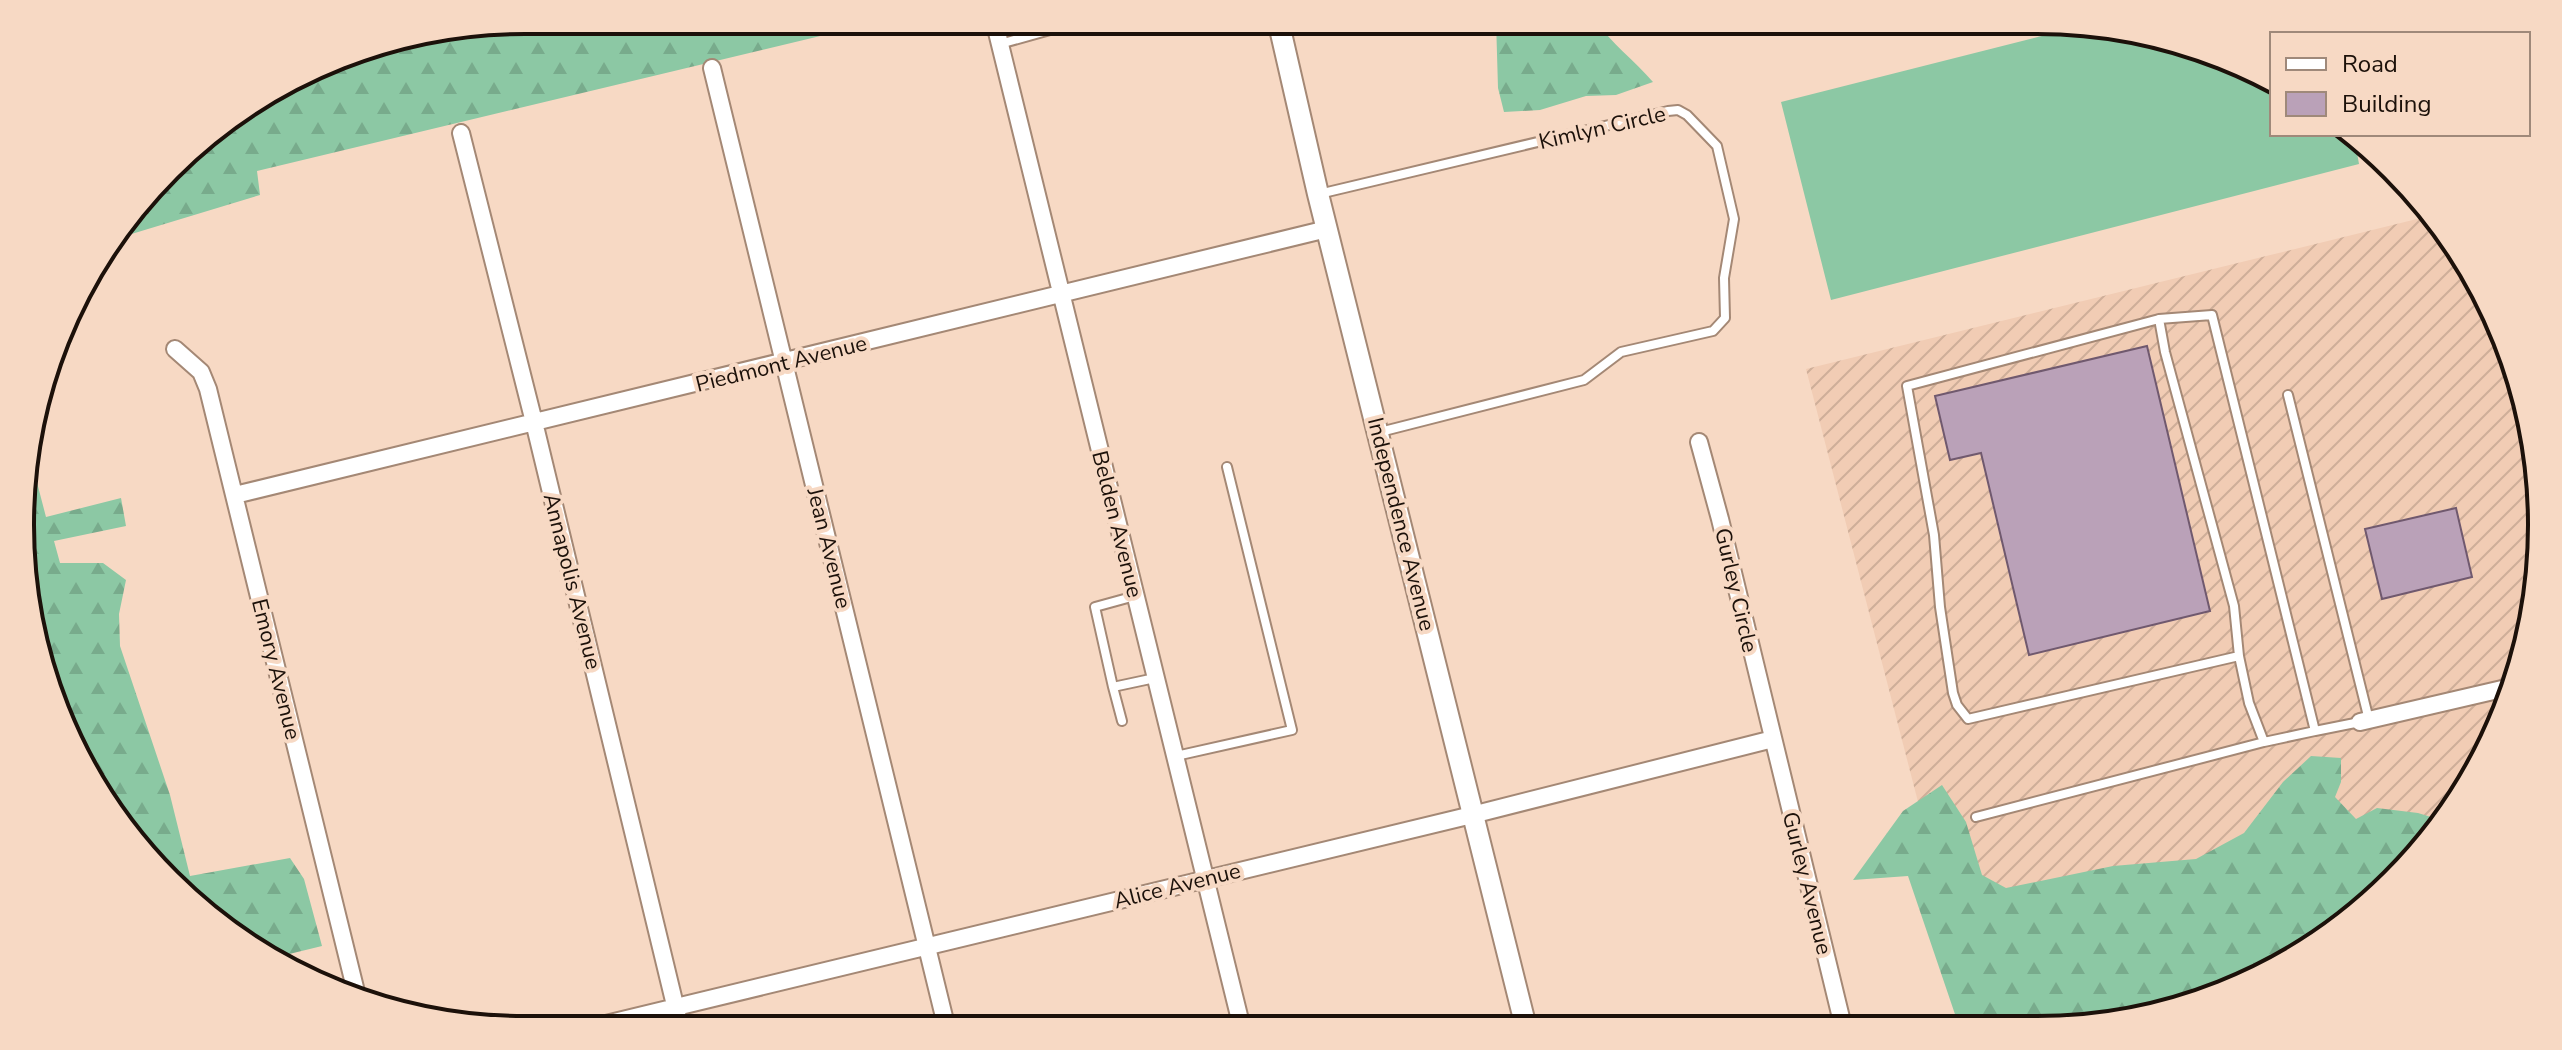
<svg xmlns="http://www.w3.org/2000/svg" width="2562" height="1050" font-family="'Nunito Sans',sans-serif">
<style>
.industrial{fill:url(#industrial-furrows)}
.forest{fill:url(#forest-firs)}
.pitch{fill:#8cc8a4}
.building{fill:#baa1b8;stroke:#70596e;stroke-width:2}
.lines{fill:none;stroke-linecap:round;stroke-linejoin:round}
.service-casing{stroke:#a48875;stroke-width:12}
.minor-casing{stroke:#a48875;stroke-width:20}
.tertiary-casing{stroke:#a48875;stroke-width:24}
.service{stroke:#fff;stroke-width:8}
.minor{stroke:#fff;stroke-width:16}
.tertiary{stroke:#fff;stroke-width:20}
.labels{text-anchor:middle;stroke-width:8;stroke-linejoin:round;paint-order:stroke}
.street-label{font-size:22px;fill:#1c110a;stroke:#f7d9c4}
.rim{fill:none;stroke:#1c110a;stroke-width:4}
</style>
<defs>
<pattern id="industrial-furrows" width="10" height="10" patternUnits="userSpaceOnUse" patternTransform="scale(2)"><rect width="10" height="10" fill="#f1ccb4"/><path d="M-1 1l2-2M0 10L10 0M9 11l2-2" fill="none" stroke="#ceae99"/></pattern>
<pattern id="forest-firs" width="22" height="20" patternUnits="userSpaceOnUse" patternTransform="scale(2)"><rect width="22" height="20" fill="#8cc8a4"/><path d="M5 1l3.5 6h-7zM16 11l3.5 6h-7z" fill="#78ab8c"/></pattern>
</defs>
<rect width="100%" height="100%" fill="#f7d9c4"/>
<path class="industrial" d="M2425 217 2490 301 2541 492 2515 687 2457 805 2370 905 2231 991 2103 1026H1976L1806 369Z"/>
<path class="forest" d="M525 20H887L257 171 260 195 115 239 192 145 358 49Z
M1496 20H1595C1611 43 1634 60 1653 82L1616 95 1586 96 1540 110 1504 112 1498 88Z
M28 448 46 517 121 498 126 526 54 541 60 563H103L126 580 119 614 120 646 170 795 190 876 290 858 304 879 322 946 277 957 218 926 105 805 30 624 24 459Z
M2311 756 2341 758V782L2335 797 2356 819 2377 808 2418 813 2444 821 2370 905 2231 991 2103 1026H1959L1908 876 1853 880 1903 811 1942 785 1966 822 1982 875 2006 888 2113 866 2196 859 2244 833 2283 782Z"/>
<path class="pitch" d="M2077 27 2199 47 2272 89V134H2350L2354 136 2359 164 1831 300 1781 102Z"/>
<path class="building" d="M2147 346 2210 611 2029 655 1981 453 1950 460 1935 396Z
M2456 508 2472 577 2382 599 2365 529Z"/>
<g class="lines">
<defs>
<path id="service" d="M1000 44 1068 25H1107
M1319 194 1668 111 1678 110 1687 115 1717 146 1734 219 1724 278 1725 318 1713 331 1621 352 1584 380 1380 432
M2159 319 2212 315 2315 731 2360 722
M2288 395 2369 720
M1135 596 1095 607 1113 687 1155 678
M2239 656 1968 719 1957 705 1953 693 1940 607 1934 535 1907 386 2159 319 2165 352 2234 606 2239 656 2249 703 2264 742 2315 731
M1113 687 1122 721
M1176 756 1292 730 1227 467
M1976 817 2264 742"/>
<path id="minor" d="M994 20 1242 1028
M712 68 947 1029
M461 133 534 422 681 1030
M175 349 201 372 208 389 358 1000
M1699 442 1720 519 1843 1026
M235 495 1327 229
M2360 722 2515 686
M581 1030 1472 815 1773 739"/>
<path id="tertiary" d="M1278 20 1318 194 1526 1027"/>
</defs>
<use href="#service" class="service-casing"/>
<use href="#minor" class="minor-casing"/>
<use href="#tertiary" class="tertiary-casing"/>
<use href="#service" class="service"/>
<use href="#minor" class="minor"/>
<use href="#tertiary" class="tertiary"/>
</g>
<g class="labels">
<g class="street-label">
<text transform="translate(1602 127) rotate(-13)" y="8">Kimlyn Circle</text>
<text transform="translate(781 363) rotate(-14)" y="8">Piedmont Avenue</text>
<text transform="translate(1118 524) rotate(76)" y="8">Belden Avenue</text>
<text transform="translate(1402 524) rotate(76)" y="8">Independence Avenue</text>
<text transform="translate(830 548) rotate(76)" y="8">Jean Avenue</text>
<text transform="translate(573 581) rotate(76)" y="8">Annapolis Avenue</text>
<text transform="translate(1737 590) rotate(77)" y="8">Gurley Circle</text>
<text transform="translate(277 669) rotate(76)" y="8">Emory Avenue</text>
<text transform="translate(1808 883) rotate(76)" y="8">Gurley Avenue</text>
<text transform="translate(1177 885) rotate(-14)" y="8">Alice Avenue</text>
</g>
</g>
<path d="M0 0H2562V1050H0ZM525 34H2037A491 491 0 0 1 2528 525V525A491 491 0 0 1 2037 1016H525A491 491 0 0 1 34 525V525A491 491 0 0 1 525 34Z" fill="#f7d9c4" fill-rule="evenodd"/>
<path class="rim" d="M525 34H2037A491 491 0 0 1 2528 525V525A491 491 0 0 1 2037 1016H525A491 491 0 0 1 34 525V525A491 491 0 0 1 525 34Z"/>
<rect x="2270" y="32" width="260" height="104" fill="#f7d9c4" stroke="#9f897a" stroke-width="2"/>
<rect x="2286" y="58" width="40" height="12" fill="#ffffff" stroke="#9f897a" stroke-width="2"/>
<text x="2342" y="72" font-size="24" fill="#1c110a">Road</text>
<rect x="2286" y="92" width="40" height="24" fill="#baa1b8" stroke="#9f897a" stroke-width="2"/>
<text x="2342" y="112" font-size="24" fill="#1c110a">Building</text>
</svg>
